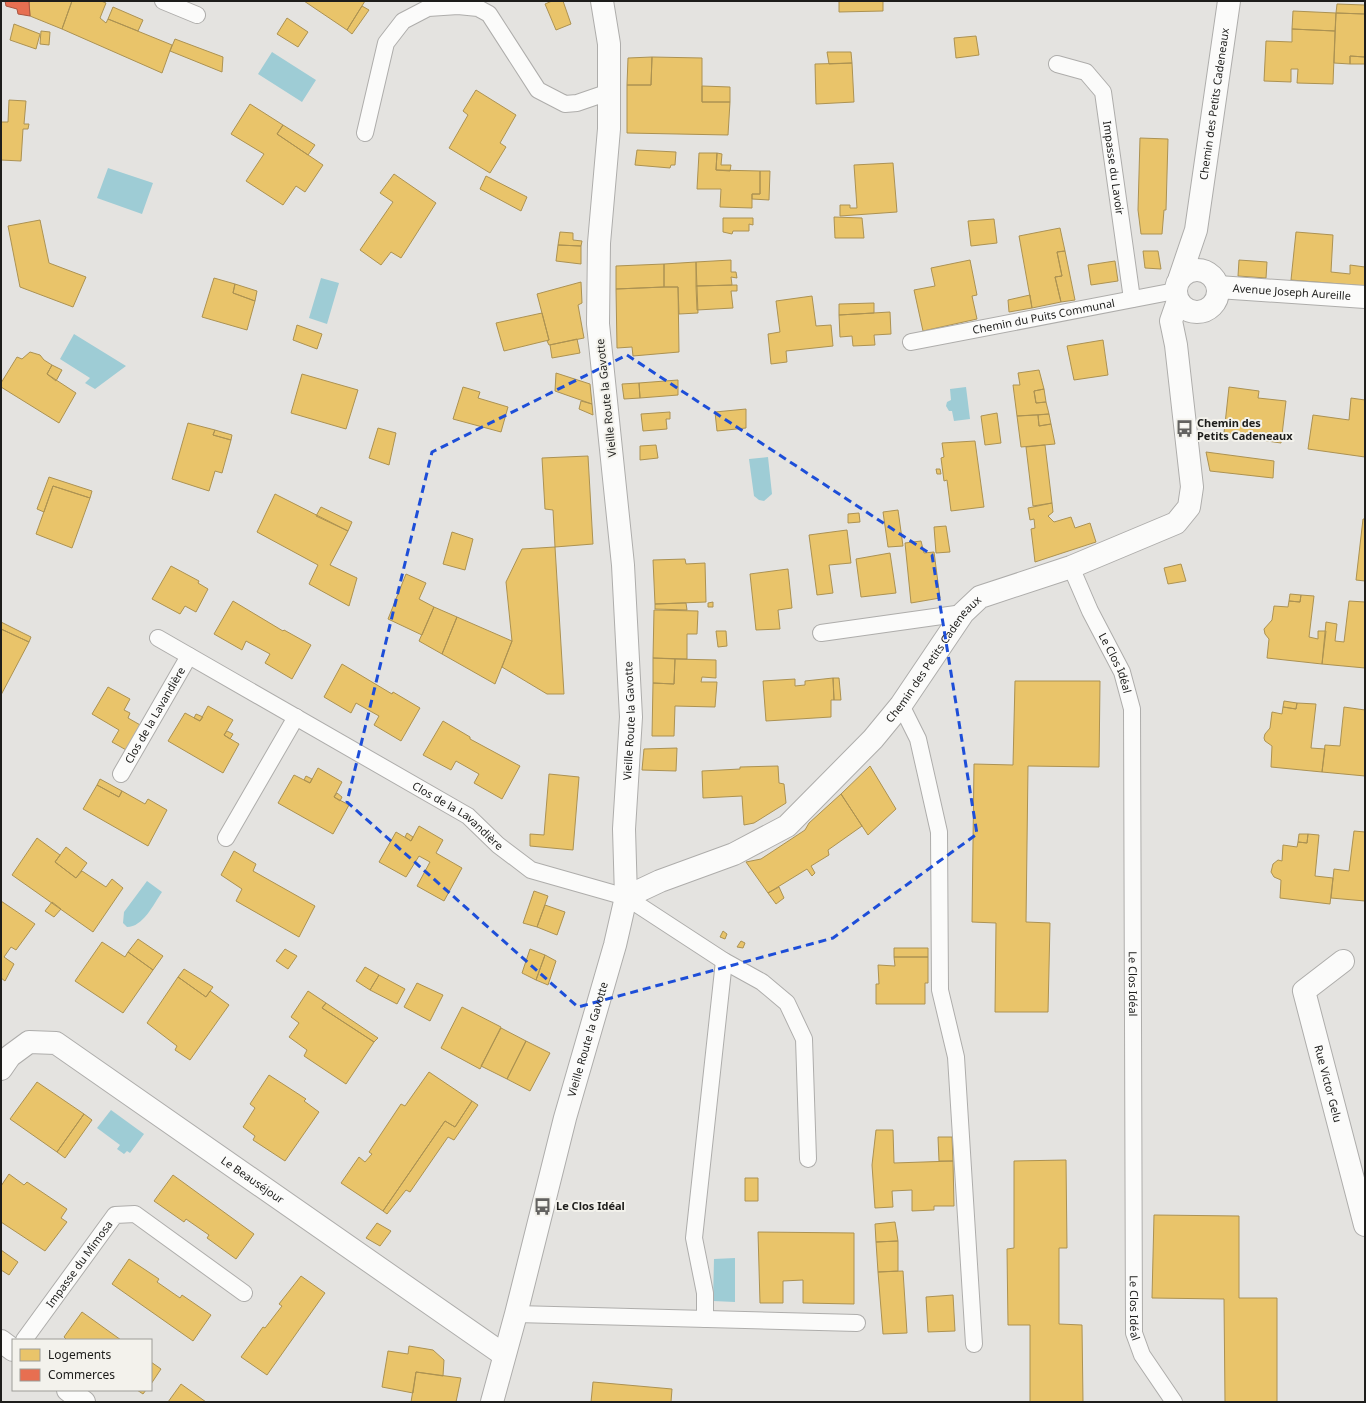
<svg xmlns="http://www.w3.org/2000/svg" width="1366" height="1403" font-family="'Noto Sans',sans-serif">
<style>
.water{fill:#9eccd5}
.homes{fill:#e9c46a;stroke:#ac9252}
.shops{fill:#e76f51;stroke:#aa5641}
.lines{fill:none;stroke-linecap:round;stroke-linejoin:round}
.service-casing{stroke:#aeadab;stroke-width:18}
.minor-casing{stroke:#aeadab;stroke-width:24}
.tertiary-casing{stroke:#aeadab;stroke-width:24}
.service{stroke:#fbfbfa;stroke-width:16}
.minor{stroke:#fbfbfa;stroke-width:22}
.tertiary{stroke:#fbfbfa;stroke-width:22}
.marked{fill:none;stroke:#1d4ed8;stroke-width:3;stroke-dasharray:8 5;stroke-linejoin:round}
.labels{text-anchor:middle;stroke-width:4;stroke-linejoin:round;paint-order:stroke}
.street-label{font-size:11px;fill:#1d1d1b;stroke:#f3f2ec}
.poi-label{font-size:11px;font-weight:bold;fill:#1d1d1b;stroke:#f3f2ec;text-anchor:start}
</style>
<rect width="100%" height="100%" fill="#e4e3e0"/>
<path class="water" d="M272 52 316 80 302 102 258 74Z
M108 168 153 183 142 214 97 198Z
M321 278 339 283 327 324 309 318Z
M74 334 126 366 95 389 85 383 90 378 60 359Z
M966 387 970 419 954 421 952 411H949L946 406 947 402 951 400 950 389Z
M768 457 772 494 764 501 759 500 754 496 749 459Z
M147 881 162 892C153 905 143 927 127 927L123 923 124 912Z
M111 1110 144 1134 130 1153 127 1151 124 1154 117 1149 120 1145 97 1128Z
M735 1258V1302L713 1301 714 1259Z"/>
<path class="homes" d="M31 1H72L62 29 30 16 29 2Z
M72 1H101L106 3 100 18 106 23 108 19 172 45 162 73 62 29Z
M304 1H365L347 30Z
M552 1H563L571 24 556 30 545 4Z
M839 1H883V11L839 12Z
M1337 4 1365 5V14L1336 13Z
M362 6 369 10 352 34 347 30Z
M113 7 143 20 138 31 108 19Z
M1293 11 1336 13 1335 31 1292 29Z
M1336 13 1365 14V57L1350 56V64L1334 63Z
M287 18 308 32 298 47 277 34Z
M14 24 40 34 36 49 10 40Z
M1292 29 1335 31 1333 84 1297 83 1298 69H1291V82L1264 81 1266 41 1292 42Z
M41 31 50 32 49 45 40 44Z
M976 36 979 55 956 58 954 38Z
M175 39 223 57 222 72 170 51Z
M827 52H851L852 63 829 64Z
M1350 56 1365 57V64H1350Z
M652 57 702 58V102H730L728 135 627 133V85H651Z
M652 57 651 85H627L628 58Z
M852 63 854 102 816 104 815 64Z
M702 86 730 87V102H702Z
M476 90 516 115 500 143 506 147 490 173 449 148 468 115 463 111Z
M9 100 26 101 24 124H29L28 129H23L21 161 1 160V122H8Z
M250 104 283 125 277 134 323 165 305 192 296 186 283 205 246 181 264 154 231 134Z
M283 125 315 145 308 155 277 134Z
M1140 138 1168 139 1166 210H1164L1162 234H1141L1138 210Z
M637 150 676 152 675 165H671L670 168 635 165Z
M699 153H717L716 170 760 171V194H752V208L720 207 721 189H697Z
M717 153 722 154 721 165H731L730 171 716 170Z
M893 163 897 212 840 216V205H850V208H857L854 165Z
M760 171H770L769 200 752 199V194H760Z
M394 174 436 203 401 258 391 252 381 265 360 250 393 202 380 193Z
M486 176 527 197 521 211 480 189Z
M834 217 862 218 864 238H835Z
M723 218H753V225L749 224V231H733L732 234 723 232Z
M994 219 997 243 971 246 968 221Z
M40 220 49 263 86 277 73 307 20 287 8 226Z
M1060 228 1065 251 1057 252 1062 276 1055 277 1061 302 1032 308 1019 236Z
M560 232 573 233V240L582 241 581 246 558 245Z
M1296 232 1333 235 1331 272 1350 274V265L1365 267V286L1291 280Z
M558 245 581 246V264L556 261Z
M1065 251 1075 300 1061 302 1055 277 1062 276 1057 252Z
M1143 251H1158L1161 269 1145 268Z
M731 260V272H736L737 278 731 277 732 285 696 286V262Z
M970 260 977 295 972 296 977 319 923 331 914 290 935 286 931 268Z
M1239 260 1267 262 1266 278 1238 276Z
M1115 261 1118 281 1091 285 1088 265Z
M696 262 698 313 679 314 678 287H664V264Z
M664 264V287L616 289V266Z
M214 278 235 284 233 293 255 301 247 330 202 317Z
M581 282 582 303 578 305 584 338 549 345 547 341 549 340 537 294Z
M235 284 257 291 255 301 233 293Z
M737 285V291H731L733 308 697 310 696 286Z
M664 287H678L679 352 633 356 632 347 617 348 616 289Z
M1030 295 1032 308 1009 312 1008 300Z
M812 296 816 326 831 325 833 346 786 351 787 362 771 364 768 334 780 332 776 301Z
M874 303V313L839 315V304Z
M890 312 891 334 874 335 875 345 853 346 852 336 840 337 839 315Z
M542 313 549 340 504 351 496 323Z
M297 325 322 334 317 349 293 340Z
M577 339 580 353 552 358 550 345Z
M1103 340 1108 375 1074 380 1067 346Z
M30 352 40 355 44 360 52 365 47 374 76 393 59 423 1 387V383L17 357 22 359Z
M52 365 62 370 56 381 47 374Z
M1039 370 1044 389 1034 391 1036 403 1046 402 1049 414 1017 416 1013 385H1020L1018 373Z
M556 373 590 384 592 404 555 391Z
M302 374 358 390 346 429 291 413Z
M678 380V395L640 398 639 383Z
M639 383 640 398 624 399 622 384Z
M463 387 480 392 478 398 508 407 501 432 453 419Z
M1229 387 1259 391 1258 398 1286 401 1281 443 1253 439V437L1224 433Z
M1044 389 1046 402 1036 403 1034 391Z
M1351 398 1365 400V457L1308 449 1313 415 1349 420Z
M581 401 592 404 593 415 579 409Z
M746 409V428L717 431 715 412Z
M670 412V419H666L667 429 643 431 641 414Z
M997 413 1001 443 985 445 981 416Z
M1049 414 1051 424 1039 426 1038 415Z
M1038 415 1039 426 1051 424 1055 444 1021 447 1017 416Z
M188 423 215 430 213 435 231 440 222 473 215 471 209 491 172 479Z
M378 428 396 433 389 465 369 458Z
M215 430 232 435 231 440 213 435Z
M975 441 984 507 951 511 947 480 944 481 941 458 944 457 942 443Z
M656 445 658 458 640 460V446Z
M1045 445 1052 503 1033 506 1026 447Z
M1206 452 1274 461 1273 478 1210 471Z
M588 456 593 544 555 547 553 510 545 509 542 458Z
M936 469H940L941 474H937Z
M49 477 92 491 90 498 53 486 44 512 37 509Z
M53 486 90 498 72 548 36 534Z
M275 494 348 531 330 565 357 578 349 606 309 584 318 565 257 532Z
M1052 503 1053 512 1048 516 1054 522 1071 517 1075 528 1090 523 1096 542 1035 562 1031 529 1035 528 1034 519 1030 520 1028 508Z
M321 507 352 522 348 531 316 516Z
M898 510 903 546 888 547 883 512Z
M859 513 860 522 848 523V514Z
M1363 519H1365V581L1356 580Z
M946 526 950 552 936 553 934 527Z
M847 530 851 563 829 565 833 593 817 595 809 535Z
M452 532 473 539 465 570 443 564Z
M921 541 924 553 934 552 940 598 911 603 905 543Z
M555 547 564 694H547L502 667 512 641 506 582 522 549Z
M890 553 896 593 861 597 856 559Z
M685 559 686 564 705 563 706 602 655 604 653 560Z
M1181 564 1186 581 1168 584 1164 568Z
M171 566 199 581 198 583 208 589 196 612 185 606 180 614 152 599Z
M788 569 792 608 778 610 780 629 756 630 750 574Z
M406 574 426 583 419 599 434 607 422 635 388 619Z
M1290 594 1301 595 1300 602 1289 601Z
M1301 595 1314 596 1309 637 1318 639V631H1326L1322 664 1267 658 1269 639 1265 634 1264 629 1272 620 1274 606 1288 607 1289 601 1300 602Z
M233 601 283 631 284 630 311 645 292 679 265 663 270 654 246 641 242 650 214 634Z
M1349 601 1365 602V668L1322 664 1326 622 1337 624 1335 641 1344 642Z
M713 602V607H708V603Z
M686 603 687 610 655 609V604Z
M434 607 457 617 442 654 419 641Z
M654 610 698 611 697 634H687V659L653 658Z
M457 617 512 641 495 684 442 654Z
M1 622 31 637 29 642 1 629Z
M1 629 29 642 1 695Z
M716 631H726L727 646 718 647Z
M653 658 675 659 674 684 653 683Z
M675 659 716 660V678L702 677 701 682H717L715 707 675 706 674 736H652L653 683 674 684Z
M342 664 392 694 393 692 420 708 401 741 374 725 379 716 356 703 351 713 324 697Z
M833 678H839L841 700H834Z
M833 678 834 700H831V717L766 721 763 681 795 679V686L805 685V681Z
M1015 681H1100L1099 767 1028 766 1026 922 1050 923 1048 1012H995L996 923 972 922 974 764 1013 765Z
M108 687 130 699 124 710 130 713 128 718 142 726 128 751 112 742 119 730 92 714Z
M1284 701 1297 703 1296 709 1283 707Z
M1297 703 1316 704 1311 748 1325 749 1322 772 1271 767 1272 746 1265 741 1264 738 1265 734 1270 728 1272 712 1282 714 1283 707 1296 709Z
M208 706 233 720 224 735 239 744 223 773 168 741 185 713 200 721Z
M1344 707 1365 710V776L1322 772 1325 745 1340 746Z
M196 714 203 717 200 721 194 718Z
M443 721 470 737V739L520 766 502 799 474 783 479 774 456 761 451 770 423 755Z
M227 731 233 734 230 739 224 735Z
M677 748 676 771 642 770 644 749Z
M778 766 779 783 784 784 786 803 754 823 744 825 742 796 703 798 702 771 740 769V767Z
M870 766 896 809 868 835 841 794Z
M318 768 342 782 334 797 349 805 333 834 278 803 294 775 310 783Z
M549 774 579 777 573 850 530 846V834L544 835Z
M306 776 312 779 310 783 304 780Z
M100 779 122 791 119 797 97 785Z
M97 785 119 797 122 791 145 804 148 799 167 810 148 846 83 809Z
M337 793 342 797 340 801 334 797Z
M841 794 862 826 828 850 829 855 811 866 815 873 812 876 807 869 768 893 746 862 761 859 805 830 809 823Z
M419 826 443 840 436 853 462 868 444 901 417 886 430 862 419 856 406 877 379 862 396 832 411 841Z
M1354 831 1365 832V901L1331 898 1334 869 1349 871Z
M407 833 413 837 411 841 405 837Z
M1299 834H1308L1307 843 1298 842Z
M1308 834 1319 835 1315 876 1333 878 1330 904 1280 898 1281 880 1274 877 1271 872 1273 864 1278 860 1282 861 1283 845 1297 847 1298 842 1307 843Z
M37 838 60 855 55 862 76 878 82 871 106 887 112 879 123 888 93 932 12 875Z
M66 847 87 863 76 878 55 862Z
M234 851 256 864 253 871 315 906 299 937 236 901 242 889 221 875Z
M779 887 784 898 776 904 768 893Z
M534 891 548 896 537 927 523 923Z
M1 901 35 924 16 950 11 947 4 957 14 964 5 981 1 978Z
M52 902 61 909 54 917 45 911Z
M545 905 565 912 557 935 537 927Z
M723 931 727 934 725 939 720 937Z
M138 939 163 956 153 970 128 952Z
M741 941 745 943 743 948 737 947Z
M102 942 125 957 128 952 153 970 123 1013 75 981Z
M894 948H928V957H894Z
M285 949 297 956 288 969 276 961Z
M530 949 545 955 536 980 522 973Z
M545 955 556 961 548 985 536 980Z
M894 957H928V983H925V1004H876V984H879L878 965 895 966Z
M365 967 379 975 370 990 356 981Z
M184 969 213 987 206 997 178 977Z
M379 975 405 989 397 1004 370 990Z
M178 977 206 997 210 991 229 1005 190 1060 175 1050 177 1046 147 1023Z
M417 983 443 995 430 1021 404 1007Z
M308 991 326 1003 322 1008 374 1042 346 1084 304 1056 307 1050 289 1037 299 1023 291 1017Z
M326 1003 378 1038 374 1042 322 1008Z
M462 1007 501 1027 480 1069 441 1048Z
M501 1028 526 1041 507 1079 481 1066Z
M526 1041 550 1053 530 1091 507 1079Z
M429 1072 472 1101 455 1127 445 1121 383 1211 341 1183 359 1157 365 1162 372 1154 369 1152 401 1104 405 1106Z
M269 1075 306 1099 304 1101 319 1112 285 1161 253 1140 255 1136 243 1127 255 1108 250 1104Z
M37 1082 84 1114 57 1152 10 1119Z
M472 1101 478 1105 454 1140 448 1137 410 1192 406 1190 387 1214 383 1211 445 1121 455 1127Z
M84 1114 92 1120 65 1158 57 1152Z
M876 1130H893L894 1163 953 1161 954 1206H934V1210L912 1211V1190L892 1191 893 1207 875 1208 872 1165Z
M938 1137H952L953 1161H939Z
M1066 1160 1067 1248H1059V1324L1082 1325 1083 1402H1030V1325H1008L1007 1249 1014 1248V1161Z
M9 1174 24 1185 27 1182 67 1209 61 1218 67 1222 45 1251 1 1222V1186Z
M173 1175 254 1234 236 1259 207 1238 209 1235 186 1219 184 1222 154 1201Z
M745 1178H758V1201H745Z
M1154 1215 1239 1216V1298H1277V1402H1225L1224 1299 1152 1298Z
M895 1222 898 1241 876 1242 875 1224Z
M377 1223 391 1231 380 1246 366 1238Z
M758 1232 854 1233V1304L803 1303V1280L783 1281V1303H760Z
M898 1241V1271L878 1272 876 1242Z
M1 1250 18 1262 9 1275 1 1270Z
M129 1259 159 1279 157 1282 180 1298 182 1295 211 1315 193 1341 112 1284Z
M903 1271 907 1333 883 1334 878 1272Z
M301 1276 325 1293 267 1375 241 1357 263 1327 265 1328 282 1306 279 1304Z
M953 1295 955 1331 928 1332 926 1297Z
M82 1312 121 1340H67L64 1337Z
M409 1346 433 1350 444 1360 443 1376 416 1372 413 1393 382 1387 388 1351 408 1354Z
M151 1362 161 1369 151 1384Z
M416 1372 461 1378 456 1402H411Z
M593 1382 672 1389 671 1402H591Z
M181 1384 206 1402H168Z
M137 1390H146L143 1394Z"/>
<path class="shops" d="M5 1H31L29 2 30 16 18 14 17 9 6 6Z"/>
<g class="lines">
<defs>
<g id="service">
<path d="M163 1 197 15"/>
<path id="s1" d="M1057 64 1086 72 1103 92 1132 299"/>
<path d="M365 133 386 43 403 21 428 8 458 6 478 8 489 14 538 90 565 104 577 103 609 92"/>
<path id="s2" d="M911 342 1175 291"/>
<path id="s3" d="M1071 567 1090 611 1122 672 1132 709 1134 1333 1142 1355 1174 1402"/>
<path d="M821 633 963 613"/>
<path id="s4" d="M158 638 468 816 498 845 531 870 626 897 724 961 762 982 787 1003 804 1039 808 1159"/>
<path d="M901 705 918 739 939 832 940 990 956 1057 974 1344"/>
<path id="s5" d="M121 774 189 656"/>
<path d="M226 838 296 717"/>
<path d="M516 1314 857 1323"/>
<path d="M705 1319V1293L694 1238 724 961"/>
<path id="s6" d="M24 1340 115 1215 135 1214 244 1293"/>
</g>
<g id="minor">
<circle cx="1197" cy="291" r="21"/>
<path id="s7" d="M1180 277 1196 230 1229 1"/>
<path id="s8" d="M1218 287 1365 297"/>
<path id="s9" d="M626 897 660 881 734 854 787 826 873 739 901 705 963 613 980 597 1071 567 1176 523 1189 507 1192 487 1176 345 1171 321 1178 301"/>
<path id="s10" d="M1343 961 1304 991 1365 1225"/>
<path id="s11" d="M1 1069 10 1056 29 1042 56 1043 504 1355"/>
<path d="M1 1341 13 1350"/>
<path d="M68 1390 84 1402"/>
</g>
<g id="tertiary">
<path id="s12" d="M492 1402 516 1314 565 1118 615 945 626 897 624 829 631 717 623 565 598 324 599 243 609 129V44L602 1"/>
</g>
</defs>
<use href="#service" class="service-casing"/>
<use href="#minor" class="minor-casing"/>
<use href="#tertiary" class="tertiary-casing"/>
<use href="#service" class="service"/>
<use href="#minor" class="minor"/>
<use href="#tertiary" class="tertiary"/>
</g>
<path class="marked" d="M627 355 932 555 977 834 833 938 578 1007 347 802 432 452Z"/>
<defs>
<symbol id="bus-bare" viewBox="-9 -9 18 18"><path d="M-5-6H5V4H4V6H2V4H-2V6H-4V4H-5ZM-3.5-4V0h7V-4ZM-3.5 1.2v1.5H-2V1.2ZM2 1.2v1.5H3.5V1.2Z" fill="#636260" stroke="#f3f2ec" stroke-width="2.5" paint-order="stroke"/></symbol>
</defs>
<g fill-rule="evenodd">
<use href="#bus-bare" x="1172" y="416" width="25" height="25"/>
<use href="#bus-bare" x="530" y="1194" width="25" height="25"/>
</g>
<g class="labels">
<g class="street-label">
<text dy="4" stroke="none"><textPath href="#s7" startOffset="177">Chemin des Petits Cadeneaux</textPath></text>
<text dy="4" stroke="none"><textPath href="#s1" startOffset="133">Impasse du Lavoir</textPath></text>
<text dy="4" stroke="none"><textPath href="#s8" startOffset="74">Avenue Joseph Aureille</textPath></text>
<text dy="4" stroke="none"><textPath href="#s2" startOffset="135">Chemin du Puits Communal</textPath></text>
<text transform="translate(606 398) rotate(-96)" y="4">Vieille Route la Gavotte</text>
<text dy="4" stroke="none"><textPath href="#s9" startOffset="399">Chemin des Petits Cadeneaux</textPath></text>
<text dy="4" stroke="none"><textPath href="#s3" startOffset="106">Le Clos Idéal</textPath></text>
<text dy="4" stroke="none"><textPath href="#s5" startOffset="68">Clos de la Lavandière</textPath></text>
<text dy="4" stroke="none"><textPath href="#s12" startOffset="699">Vieille Route la Gavotte</textPath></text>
<text dy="4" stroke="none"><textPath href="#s4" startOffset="349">Clos de la Lavandière</textPath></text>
<text dy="4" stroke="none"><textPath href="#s3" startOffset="430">Le Clos Idéal</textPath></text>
<text dy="4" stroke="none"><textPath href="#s12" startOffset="375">Vieille Route la Gavotte</textPath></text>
<text dy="4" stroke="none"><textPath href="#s10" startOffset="145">Rue Victor Gelu</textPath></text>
<text dy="4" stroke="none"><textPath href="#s11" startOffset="306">Le Beauséjour</textPath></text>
<text dy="4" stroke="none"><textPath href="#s6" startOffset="94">Impasse du Mimosa</textPath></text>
<text dy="4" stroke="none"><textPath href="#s3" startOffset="754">Le Clos Idéal</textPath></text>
</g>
<g class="poi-label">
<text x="1197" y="427">Chemin des<tspan x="1197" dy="13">Petits Cadeneaux</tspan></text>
<text x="556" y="1210">Le Clos Idéal</text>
</g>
</g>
<rect width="1366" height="1403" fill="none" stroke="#1d1d1b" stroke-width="4"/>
<rect x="12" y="1339" width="140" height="52" fill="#f3f2ec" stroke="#9d9d98"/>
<rect x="20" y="1349" width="20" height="12" fill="#e9c46a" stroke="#9d9d98"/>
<text x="48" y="1359" font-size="12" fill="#1d1d1b">Logements</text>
<rect x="20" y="1369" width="20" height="12" fill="#e76f51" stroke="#9d9d98"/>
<text x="48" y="1379" font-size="12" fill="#1d1d1b">Commerces</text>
</svg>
